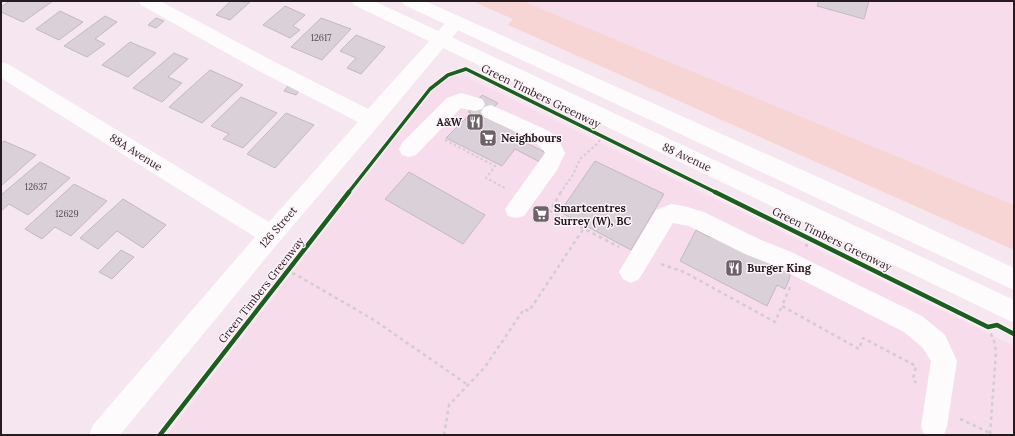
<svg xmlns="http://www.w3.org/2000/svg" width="1015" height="436" font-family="Lora,serif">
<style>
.built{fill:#f7ddec}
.green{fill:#f8d5d5}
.building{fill:#dad0d8;stroke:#c4b9c1}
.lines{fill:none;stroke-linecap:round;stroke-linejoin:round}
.path-far1{stroke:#d2cdd0;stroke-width:2;stroke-dasharray:2.5 2.5;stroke-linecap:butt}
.path{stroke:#d2cdd0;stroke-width:2.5;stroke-dasharray:3.5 3.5;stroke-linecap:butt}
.minor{fill:#fefbfd;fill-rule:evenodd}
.major{fill:#fefbfd;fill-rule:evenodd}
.cycleway-far1-casing{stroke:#fef3f9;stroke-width:5.5}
.cycleway-casing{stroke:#fef3f9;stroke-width:7}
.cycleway-far1{stroke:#1b5e20;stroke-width:3.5}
.cycleway{stroke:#1b5e20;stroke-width:4.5}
.labels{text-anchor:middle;stroke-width:3;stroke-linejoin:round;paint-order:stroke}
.number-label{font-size:9px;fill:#52484e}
.street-label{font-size:11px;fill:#251b20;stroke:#fef3f9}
.poi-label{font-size:11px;font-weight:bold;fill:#251b20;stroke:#fef3f9;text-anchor:start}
</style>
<rect width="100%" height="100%" fill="#f6e6ef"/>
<path class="built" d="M523 1H1014V205Z
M454 76 467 77 1014 346V435H167L440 81Z"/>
<path class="green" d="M472 1H523L1014 205V250L508 25 513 19Z"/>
<path class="building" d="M10 1H53L23 22 1 12V7Z
M231 1 250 2 230 20 216 15Z
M819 1H869L864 19 817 6Z
M285 6 305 15 293 26 300 30 290 38 263 25Z
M60 11 83 22 59 40 36 29Z
M105 16 117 22 95 39 105 44 87 57 64 46Z
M156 18 164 21 156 28 148 25Z
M321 18 351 29 322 60 291 47Z
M356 35 385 47 361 74 347 68 356 58 340 51Z
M130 42 156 53 128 77 102 65Z
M174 53 188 59 168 77 182 83 162 102 133 88Z
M210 70 243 85 202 123 169 107Z
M290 83 302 87 296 95 284 91Z
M482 95 498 103 487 116 525 134 520 140 547 153 540 162 515 149 502 166 446 138 471 113 468 112Z
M241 97 277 113 243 148 223 139 229 134 211 126Z
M286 113 314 125 275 168 247 154Z
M4 141 36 155 1 186V143Z
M595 161 664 194 631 250 560 212Z
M40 162 70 178 28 215 9 204 2 210 1 209V195Z
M409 172 485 215 463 244 385 199Z
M74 184 107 201 71 236 55 227 42 239 25 229Z
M123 199 166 225 143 248 117 231 98 249 80 238Z
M696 230 709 237 711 234 791 270 789 280 785 289 777 285 767 306 680 261Z
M121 250 134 257 112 279 99 272Z"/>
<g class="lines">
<path class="path-far1" d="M445 140 495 166 486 178 505 188
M560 193 573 175 580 159 597 144 602 137"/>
<path class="path" d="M561 192 550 211 619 247
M806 247 809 238
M661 264 684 272 775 322 782 306
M285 273 295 274 374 320 468 385
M790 287 782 306 859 349 863 338 916 366 913 379 916 383
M988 327 994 341 996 352 990 435
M960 419 990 433
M444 435 449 405 485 367 524 309 529 311 584 228"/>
<path class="minor" d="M139 1H160L271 60 368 109 450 18 456 16 462 18 465 22 379 125 279 242 120 435H89L93 425 255 237 1 78V62L8 64 269 222 358 122 257 70 141 5Z
M461 93 482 99 485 104 482 109 475 111 461 108 416 155 409 157 402 155 399 149 402 143 447 98Z
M491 105 549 131 557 137 565 153 557 170 524 216 516 218 508 216 505 209 545 153C539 140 498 124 484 117L481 112 484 107Z
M671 204 684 206 704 212 761 240 789 251 922 316 945 335 957 361 947 426 944 435H924L921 426 931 361 923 348 904 332 773 265 745 254 689 226 673 223 639 279 631 283 623 279 619 272 623 265 656 210Z"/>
<path class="major" d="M352 1H374L1014 300V323L354 5Z
M402 1H425L878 204 1014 268V290L404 5Z"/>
<defs>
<path id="cycleway-far1" d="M348 193 430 89 448 75 466 69 717 193"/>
<path id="cycleway" d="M715 192 988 327 997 325 1014 334
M160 435 349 192"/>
</defs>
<use href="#cycleway-far1" class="cycleway-far1-casing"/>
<use href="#cycleway" class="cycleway-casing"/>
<use href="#cycleway-far1" class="cycleway-far1"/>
<use href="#cycleway" class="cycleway"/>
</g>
<defs>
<symbol id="restaurant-square" viewBox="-11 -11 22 22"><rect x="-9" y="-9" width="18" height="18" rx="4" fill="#6e6268" stroke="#fef3f9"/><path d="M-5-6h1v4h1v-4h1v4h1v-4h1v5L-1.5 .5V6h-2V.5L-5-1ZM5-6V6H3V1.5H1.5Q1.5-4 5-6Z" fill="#fff"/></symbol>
<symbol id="supermarket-square" viewBox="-11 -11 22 22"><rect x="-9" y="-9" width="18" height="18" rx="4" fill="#6e6268" stroke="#fef3f9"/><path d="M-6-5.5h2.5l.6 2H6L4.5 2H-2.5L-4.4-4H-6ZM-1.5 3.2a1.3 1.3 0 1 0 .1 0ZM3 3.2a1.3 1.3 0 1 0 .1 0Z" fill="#fff"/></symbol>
</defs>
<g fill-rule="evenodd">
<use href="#restaurant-square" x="465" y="112" width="20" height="20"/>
<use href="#supermarket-square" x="478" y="128" width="20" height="20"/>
<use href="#supermarket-square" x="531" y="204" width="20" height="20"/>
<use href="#restaurant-square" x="724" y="258" width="20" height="20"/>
</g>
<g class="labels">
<g class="number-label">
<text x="321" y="41">12617</text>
<text x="36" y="190">12637</text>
<text x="67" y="217">12629</text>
</g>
<g class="street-label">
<text transform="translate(541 96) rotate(26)" y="4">Green Timbers Greenway</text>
<text transform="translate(136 152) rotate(32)" y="4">88A Avenue</text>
<text transform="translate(687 157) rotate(25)" y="4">88 Avenue</text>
<text transform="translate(278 227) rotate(-49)" y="4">126 Street</text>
<text transform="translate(832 239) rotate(26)" y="4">Green Timbers Greenway</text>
<text transform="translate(261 290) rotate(-52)" y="4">Green Timbers Greenway</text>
</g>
<g class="poi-label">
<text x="462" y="126" text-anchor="end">A&amp;W</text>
<text x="501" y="142">Neighbours</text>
<text x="554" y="212">Smartcentres<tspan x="554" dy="13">Surrey (W), BC</tspan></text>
<text x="747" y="272">Burger King</text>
</g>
</g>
<rect width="1015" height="436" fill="none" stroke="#251b20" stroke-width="4"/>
</svg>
